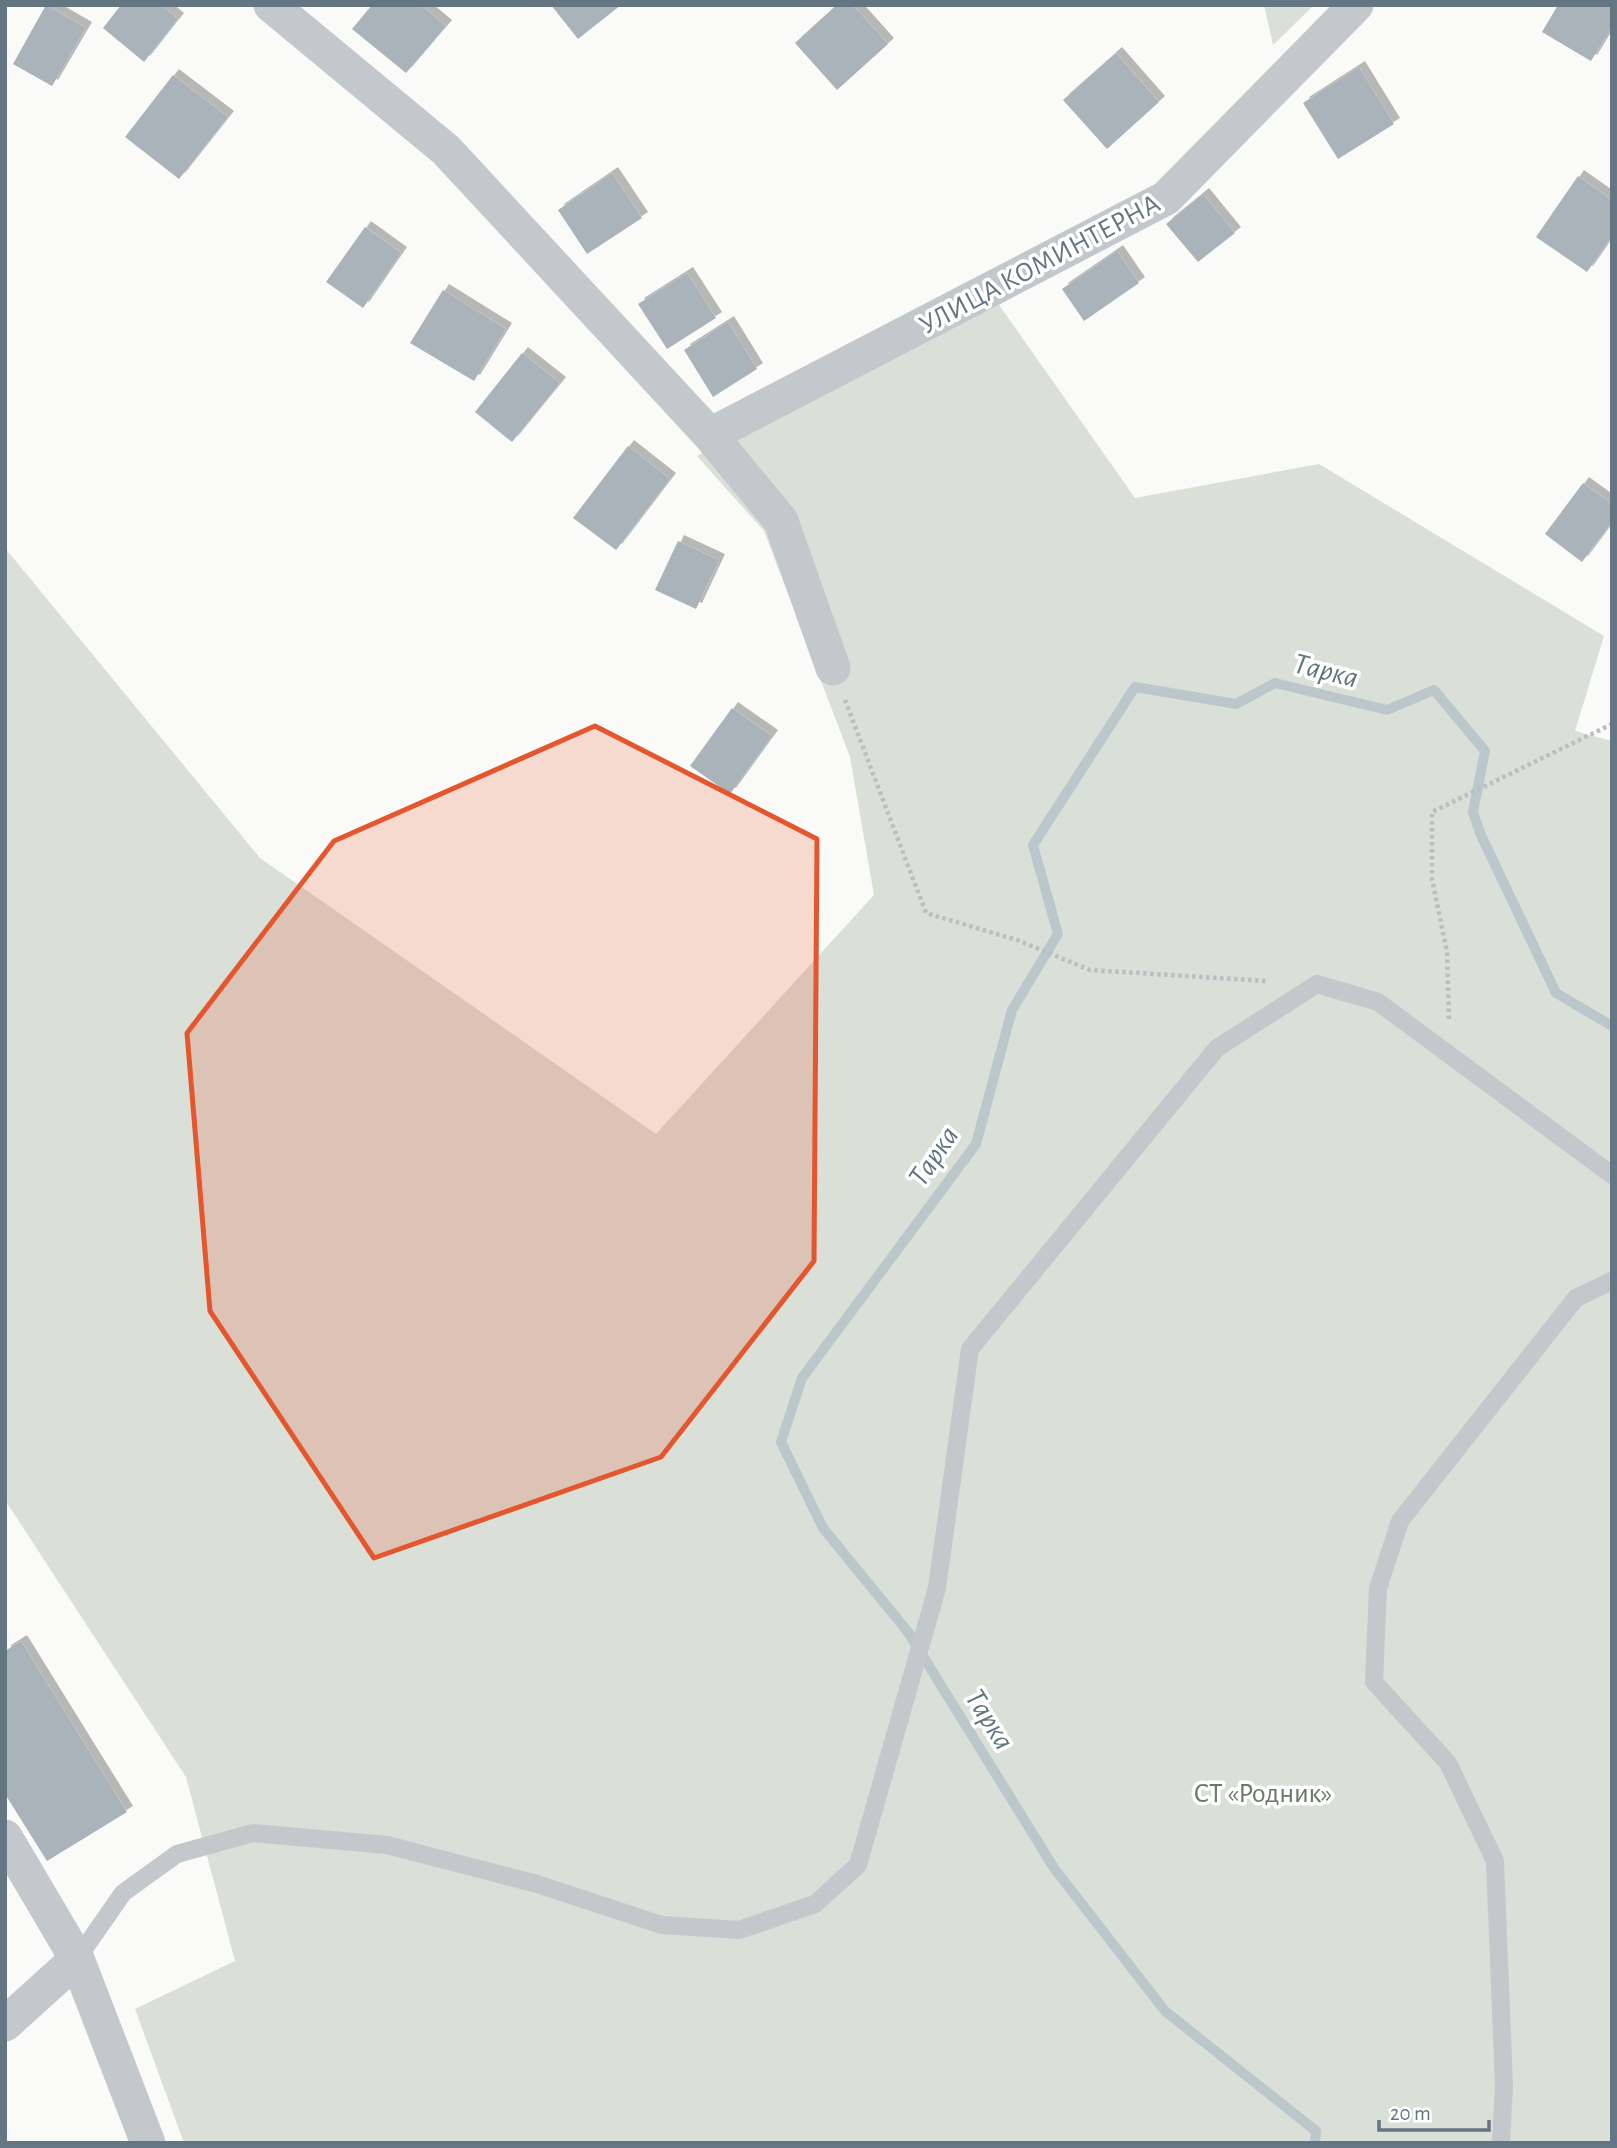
<svg xmlns="http://www.w3.org/2000/svg" width="1617" height="2148" font-family="'Alegreya Sans',sans-serif">
<style>
.green{fill:#dadfd7}
.lines{fill:none;stroke-linecap:round;stroke-linejoin:round}
.stream{stroke:#bbc7cb;stroke-width:10}
.building{fill:#aab3b9;filter:url(#shadow)}
.path{stroke:#bbbfc2;stroke-width:4.5;stroke-dasharray:3.5 3.5;stroke-linecap:butt}
.lane{stroke:#c3c8cc;stroke-width:18}
.street{stroke:#c3c8cc;stroke-width:35}
.marked{fill:#e4572e;fill-opacity:0.2;stroke:#e4572e;stroke-width:5;stroke-linejoin:round}
.labels{text-anchor:middle;stroke-width:7;stroke-linejoin:round;paint-order:stroke}
.street-label{font-size:28px;fill:#657683;stroke:#fff}
.park-label{font-size:28px;fill:#687a64;stroke:#fff}
.water-label{font-size:30px;font-style:italic;fill:#60757c;stroke:#fff}
</style>
<defs>
<filter id="shadow"><feDropShadow dx="6" dy="-6" stdDeviation="0" flood-color="#0004"/></filter>
</defs>
<rect width="100%" height="100%" fill="#fafaf8"/>
<path class="green" d="M1264 5H1314L1273 45Z
M997 302 1135 498 1319 464 1604 636 1575 731 1612 741V2143H184L135 2009 235 1961 186 1777 5 1500V548L260 858 656 1134 874 895 850 757 764 531 697 456Z"/>
<g class="lines">
<path class="stream" d="M1315 2143 1316 2131 1165 2011 1054 1868 908 1632 823 1528 781 1442 802 1378 976 1144 1012 1010 1058 934 1033 845 1135 687 1236 704 1275 683 1387 710 1434 690 1485 751 1473 812 1480 833 1556 993 1612 1026"/>
</g>
<path class="building" d="M46 5 86 28 52 86 13 64Z
M121 5H161L178 19 144 62 103 28Z
M372 5H421L446 26 406 73 352 29Z
M551 5H621L578 39Z
M837 5H853L888 44 837 90 795 43Z
M1558 5H1612V27L1591 61 1542 32Z
M1116 53 1159 102 1107 149 1063 100Z
M1359 67 1394 124 1338 159 1303 103Z
M173 75 228 117 179 179 125 137Z
M612 173 642 218 587 254 558 210Z
M1578 176 1612 200V236L1587 272 1536 237Z
M1203 194 1235 233 1198 262 1166 224Z
M365 227 401 253 363 308 326 282Z
M1117 251 1139 283 1084 321 1062 289Z
M687 273 716 318 667 349 638 304Z
M443 290 506 329 474 381 410 343Z
M728 322 757 369 713 397 684 350Z
M522 353 560 383 512 442 475 412Z
M628 446 670 479 616 550 573 518Z
M1583 483 1612 504V522L1582 562 1545 534Z
M678 541 719 560 696 609 655 590Z
M732 708 772 736 730 794 690 766Z
M21 1641 127 1812 47 1861 5 1794V1651Z"/>
<g class="lines">
<path class="path" d="M845 700 926 913 1017 940 1090 970 1267 981
M1449 1019 1447 952 1432 879V812L1612 724"/>
<path class="lane" d="M77 1959 123 1893 177 1854 253 1833 387 1845 537 1884 662 1925 739 1930 815 1904 858 1865 937 1588 970 1349 1217 1048 1317 984 1378 1002 1612 1175
M1501 2143 1504 2086 1495 1861 1448 1763 1374 1682 1378 1588 1400 1521 1576 1298 1612 1281"/>
<path class="street" d="M271 5 446 150 710 435 781 521 833 668
M710 435 1166 198 1356 5
M5 1837 77 1959
M5 2024 77 1959 148 2143"/>
</g>
<path class="marked" d="M595 726 817 839 814 1261 661 1457 374 1558 210 1311 187 1033 334 841Z"/>
<g class="labels">
<g class="street-label">
<text transform="translate(1039 263) rotate(-28)" y="10">УЛИЦА КОМИНТЕРНА</text>
</g>
<g class="park-label">
<text x="1263" y="1802">СТ «Родник»</text>
</g>
<g class="water-label">
<text transform="translate(1326 670) rotate(14)" y="10">Тарка</text>
<text transform="translate(933 1156) rotate(-56)" y="10">Тарка</text>
<text transform="translate(990 1719) rotate(58)" y="10">Тарка</text>
</g>
</g>
<rect width="1617" height="2148" fill="none" stroke="#657683" stroke-width="14"/>
<path d="M1379 2120v10h110v-10" fill="none" stroke="#657683" stroke-width="3.5"/>
<text x="1390" y="2120" font-size="21" fill="#657683" stroke="#ffffff" stroke-width="5" paint-order="stroke">20 m</text>
</svg>
